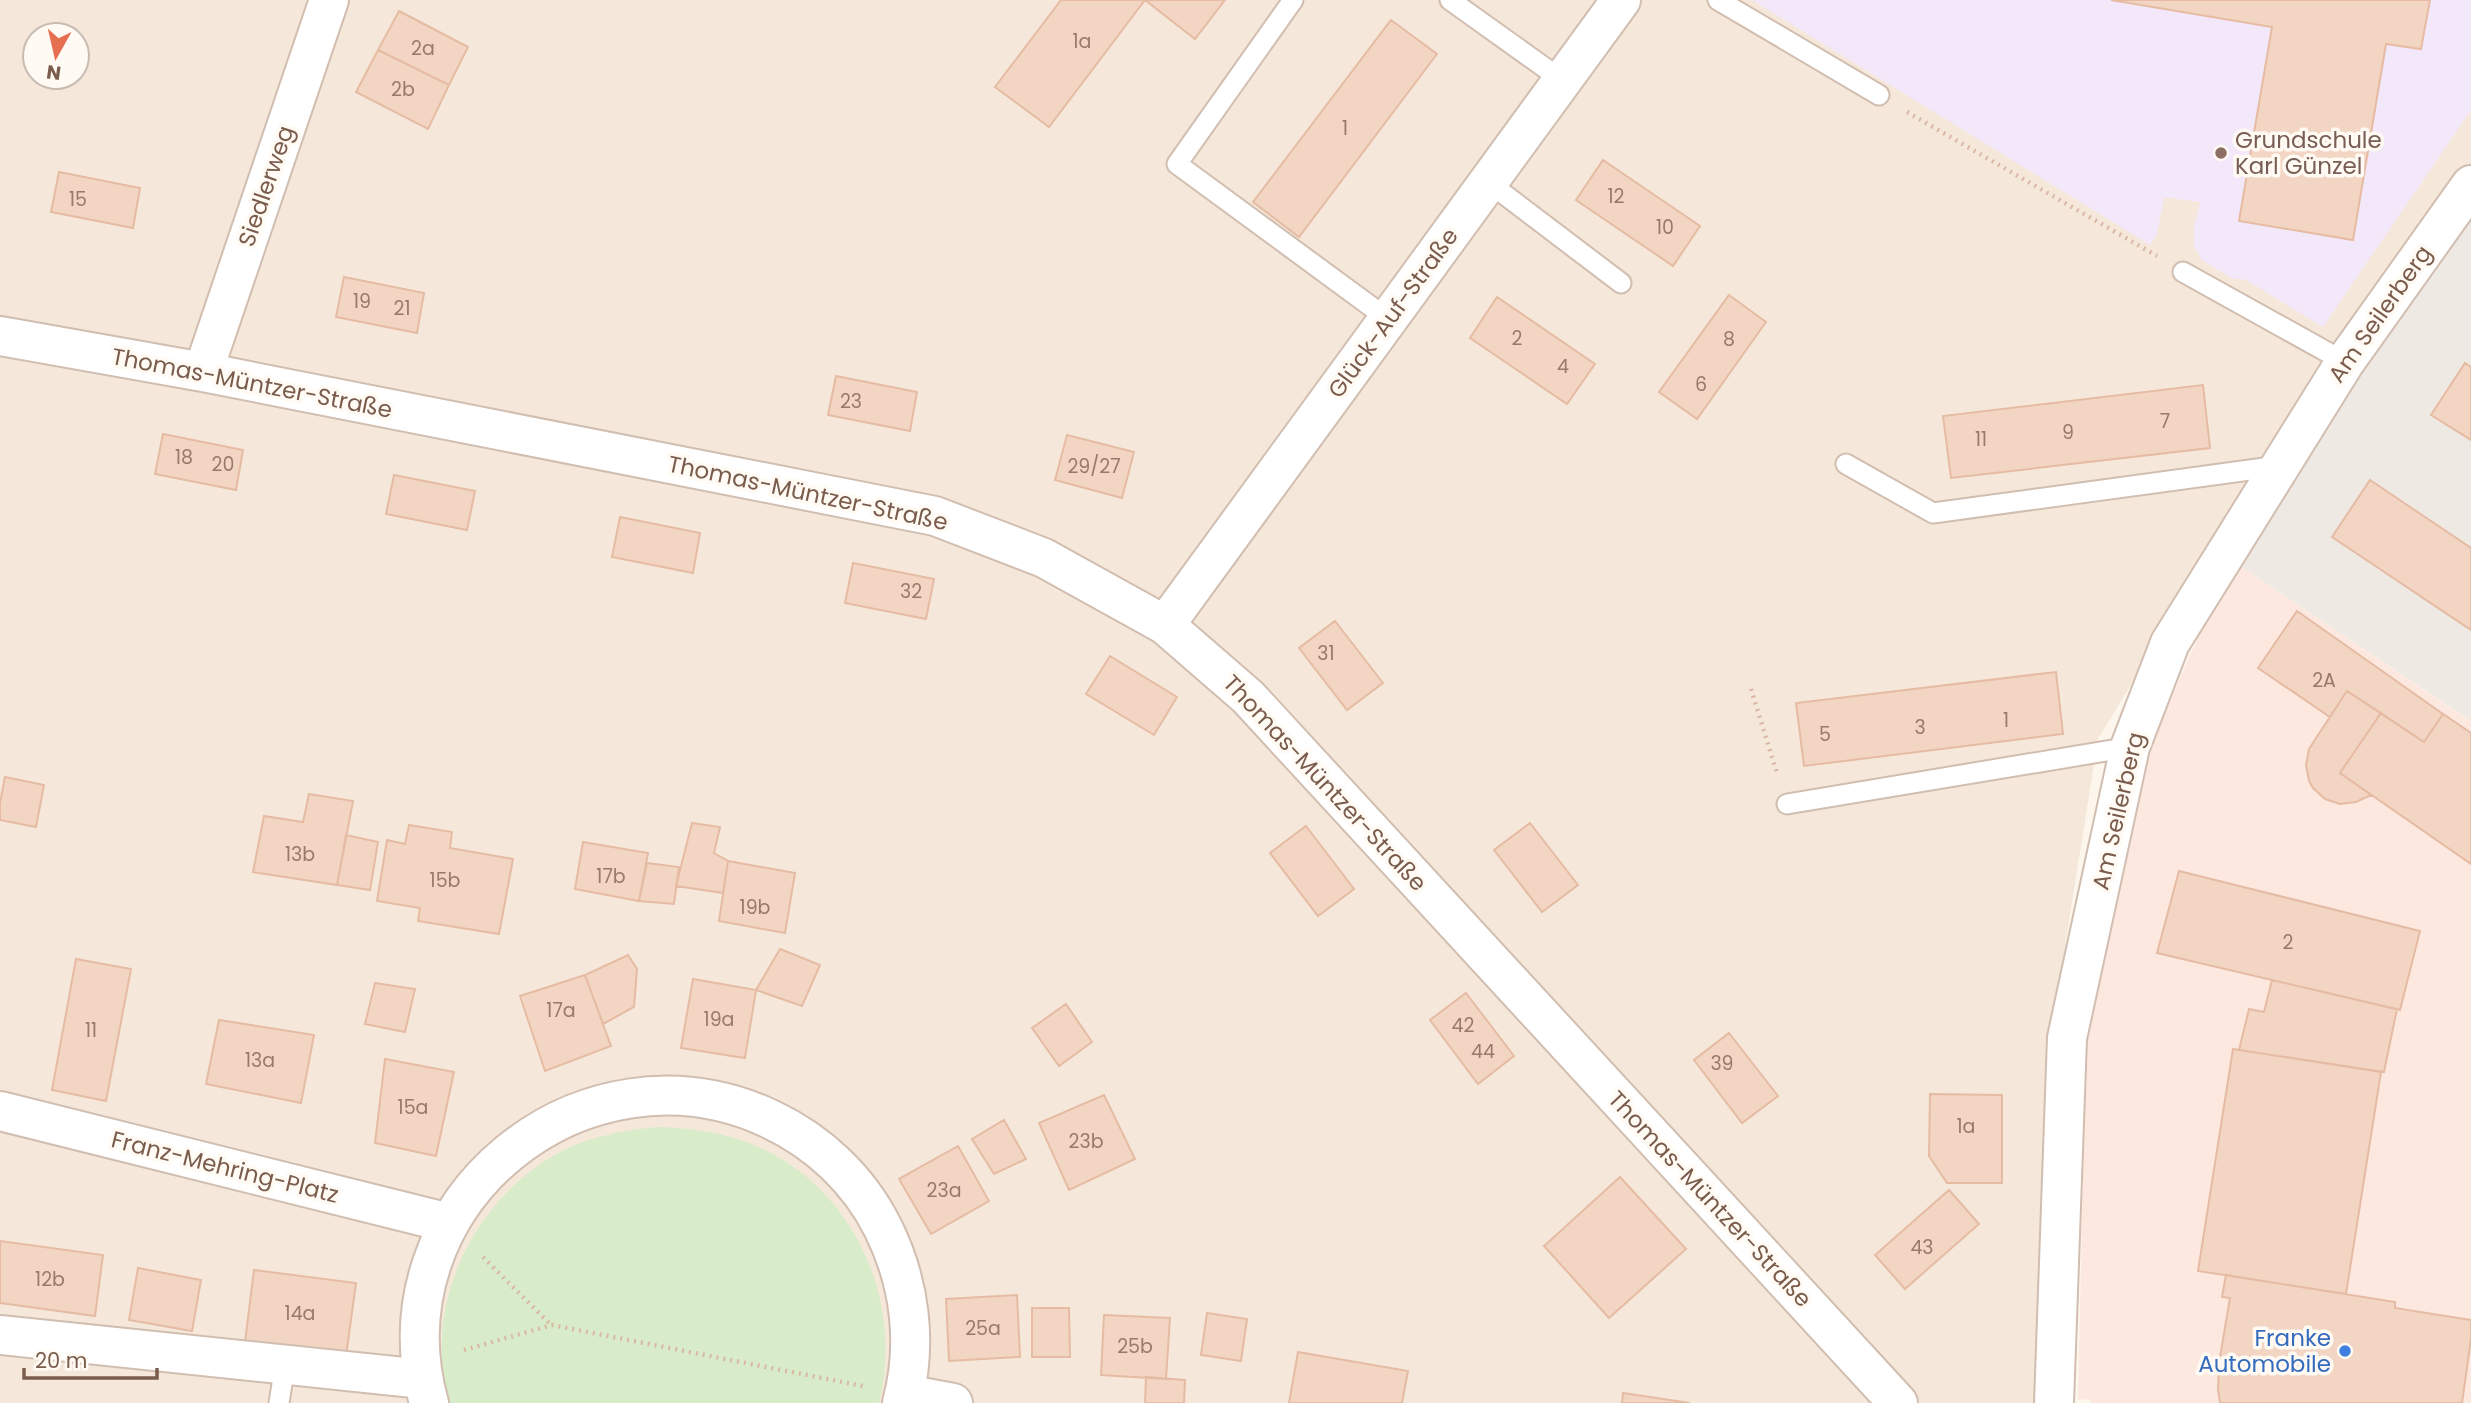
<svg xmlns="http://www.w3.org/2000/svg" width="2471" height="1403" font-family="Poppins,sans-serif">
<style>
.residential{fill:#f5e8da;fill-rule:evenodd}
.commercial{fill:#fde8e0}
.industrial{fill:#efe9e4}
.education{fill:#f3e8fa}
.green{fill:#d8ecc9}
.building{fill:#f3d5c3;stroke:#e6bba3;stroke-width:2}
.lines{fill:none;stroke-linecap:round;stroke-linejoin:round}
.lane-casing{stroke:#d1beb0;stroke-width:23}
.street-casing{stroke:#d1beb0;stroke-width:42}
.path{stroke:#d9b8a5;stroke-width:4.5;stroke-dasharray:2 5;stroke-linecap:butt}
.lane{stroke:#fff;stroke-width:19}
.street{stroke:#fff;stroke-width:38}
.education-dot{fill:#8d6e63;stroke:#fffaf3;stroke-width:2.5}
.shop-dot{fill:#3f7fe0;stroke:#fffaf3;stroke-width:2.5}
.labels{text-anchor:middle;stroke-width:7;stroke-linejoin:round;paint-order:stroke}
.number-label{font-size:19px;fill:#987a6a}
.education-label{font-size:23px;fill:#785e54;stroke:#fffaf3;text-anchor:start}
.street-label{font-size:23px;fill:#7a5c4d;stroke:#fffaf3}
.shop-label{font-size:23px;fill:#366cbe;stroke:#fffaf3;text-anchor:end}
</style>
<rect width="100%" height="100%" fill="#fdf6ec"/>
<path class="residential" d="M0 0H2471V170L2195 580 2098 739 2050 1041 2040 1403H0ZM35 35H77V77H35Z"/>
<path class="commercial" d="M2232 560 2467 719 2471 714V1403H2091L2090 1400 2078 1399 2086 1042 2126 824 2151 744Z"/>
<path class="industrial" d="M2471 218V714L2468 719 2232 560Z"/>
<path class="education" d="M1752 0H2471V110L2323 327 2246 280 2231 278 2202 260 2194 246V227L2200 202 2164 197 2157 235 2150 245Z"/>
<path class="green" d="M657 1127C694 1128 727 1133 761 1148 856 1192 904 1303 879 1403H449C422 1308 471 1203 555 1155 586 1137 621 1131 657 1127Z"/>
<path class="building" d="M1061 0H1225L1195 39 1145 0 1049 127 995 87Z
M2111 0H2430L2421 49 2386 44 2353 240 2239 221 2272 27Z
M399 11 468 47 449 85 378 50Z
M1391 20 1437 54 1299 237 1253 202Z
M378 50 449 85 428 129 356 92Z
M1603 160 1700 226 1673 266 1576 200Z
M59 172 140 188 133 228 51 212Z
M344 277 424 293 417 333 336 317Z
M1729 295 1766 322 1697 419 1659 392Z
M1497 297 1595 364 1567 404 1470 338Z
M2465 363 2471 367V440L2431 415Z
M836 376 917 392 910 431 828 415Z
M2203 385 2210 448 1951 478 1943 416Z
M163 434 243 450 236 490 155 474Z
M1067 435 1134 452 1122 498 1055 480Z
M394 475 475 491 467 530 386 514Z
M2370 480 2471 548V630L2332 537Z
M620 517 700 533 693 573 612 557Z
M853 563 934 579 926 619 845 603Z
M2297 611 2443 714 2424 742 2347 691 2330 717 2258 668Z
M1335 621 1383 683 1347 710 1299 648Z
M1110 656 1177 697 1154 735 1086 694Z
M2056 672 2063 734 1804 766 1796 703Z
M2347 691 2381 713 2340 773 2371 795 2356 802 2340 804 2325 799 2313 788 2309 781 2306 765 2309 749Z
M2381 713 2424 742 2443 714 2471 733V864L2340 773Z
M5 777 44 785 36 827 0 820V803Z
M309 794 353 801 337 885 253 872 264 816 303 822Z
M692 823 720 827 714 853 728 861 723 893 676 886Z
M1530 823 1578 885 1542 912 1494 850Z
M409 825 452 832 450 848 513 859 499 934 418 921 420 908 377 901 387 840 405 844Z
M1306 826 1354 889 1318 916 1270 853Z
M346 835 378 842 370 890 337 885Z
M583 842 648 853 639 901 575 889Z
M728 861 795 873 785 933 719 921Z
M647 863 679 867 674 904 639 901Z
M2179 871 2420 931 2400 1010 2157 953Z
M780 949 820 965 802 1006 756 990Z
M628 955 637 969 634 1007 603 1024 585 975Z
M76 959 131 969 106 1101 52 1090Z
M585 975 611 1046 545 1071 520 996Z
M693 979 756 990 745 1058 681 1048Z
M2272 980 2397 1009 2384 1072 2239 1050 2249 1009 2264 1012Z
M375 983 415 989 405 1032 365 1024Z
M1466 993 1514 1056 1478 1084 1430 1020Z
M1066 1004 1092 1042 1059 1066 1032 1028Z
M219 1020 314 1035 301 1103 206 1084Z
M1729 1033 1778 1096 1742 1123 1694 1060Z
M2233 1049 2381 1072 2346 1294 2198 1271Z
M385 1059 454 1072 436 1156 375 1143Z
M1930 1094 2002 1095V1183H1947L1929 1156Z
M1104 1095 1135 1159 1069 1190 1039 1123Z
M1004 1120 1026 1159 994 1174 972 1139Z
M958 1146 989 1201 931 1234 899 1179Z
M1620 1177 1686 1249 1609 1318 1544 1246Z
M1949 1190 1979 1224 1905 1289 1875 1255Z
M0 1241 103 1255 95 1316 0 1303Z
M138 1268 201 1280 192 1331 129 1320Z
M254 1270 356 1283 346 1356 245 1342Z
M2226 1275 2395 1302V1308L2471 1320V1339L2462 1403H2220L2218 1389 2219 1363 2230 1298 2222 1297Z
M1017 1295 1020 1357 949 1361 946 1299Z
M1032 1308H1069L1070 1357H1032Z
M1207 1313 1247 1319 1241 1361 1201 1355Z
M1104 1315 1170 1318 1166 1379 1101 1375Z
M1298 1352 1408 1371 1402 1403H1289Z
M1146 1377 1185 1380 1184 1403H1145Z
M1623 1393 1690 1403H1622Z"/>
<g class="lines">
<defs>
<path id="lane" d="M1293 0 1177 164 1388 319
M1450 0 1562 80
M1718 0 1879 95
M1488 182 1621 283
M2183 272 2345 362
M1846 464 1933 513 2279 466
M1787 804 2130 747
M279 1403 285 1365"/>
<path id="street" d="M0 336 203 372 935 516 1044 558 1165 625 1248 697 1898 1403
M203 372 329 0
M1165 625 1621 0
M0 1111 449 1223
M0 1335 423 1379
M905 1394 953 1403
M429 1403C373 1202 584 1032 770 1119 819 1142 859 1180 883 1228 910 1282 918 1344 902 1403
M2054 1403 2067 1038 2130 747 2170 643 2345 362 2471 185"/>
</defs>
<use href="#lane" class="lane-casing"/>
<use href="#street" class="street-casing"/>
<path class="path" d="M1907 112 2157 256
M1751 689 1777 773
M483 1257 551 1325
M464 1350 552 1325 863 1386"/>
<use href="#lane" class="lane"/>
<use href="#street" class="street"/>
</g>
<circle class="education-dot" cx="2221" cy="153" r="7"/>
<circle class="shop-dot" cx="2345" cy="1351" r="7"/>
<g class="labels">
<g class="number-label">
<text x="1082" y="48">1a</text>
<text x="423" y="55">2a</text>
<text x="403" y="96">2b</text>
<text x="1345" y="135">1</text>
<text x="1616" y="203">12</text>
<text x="78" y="206">15</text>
<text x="1665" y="234">10</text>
<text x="362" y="308">19</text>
<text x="402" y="315">21</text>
<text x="1517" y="345">2</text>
<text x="1729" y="346">8</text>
<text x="1563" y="373">4</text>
<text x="1701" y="391">6</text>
<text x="851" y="408">23</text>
<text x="2165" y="428">7</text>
<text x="2068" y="439">9</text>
<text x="1981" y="446">11</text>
<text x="184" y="464">18</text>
<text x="223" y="471">20</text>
<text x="1094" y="473">29/27</text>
<text x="911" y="598">32</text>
<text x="1326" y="660">31</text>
<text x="2324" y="687">2A</text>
<text x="2006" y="727">1</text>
<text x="1920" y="734">3</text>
<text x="1825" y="741">5</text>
<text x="300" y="861">13b</text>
<text x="611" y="883">17b</text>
<text x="445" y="887">15b</text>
<text x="755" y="914">19b</text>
<text x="2288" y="949">2</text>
<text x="561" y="1017">17a</text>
<text x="719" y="1026">19a</text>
<text x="1463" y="1032">42</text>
<text x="91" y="1037">11</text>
<text x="1483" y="1058">44</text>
<text x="260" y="1067">13a</text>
<text x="1722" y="1070">39</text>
<text x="413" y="1114">15a</text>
<text x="1966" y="1133">1a</text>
<text x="1086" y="1148">23b</text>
<text x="944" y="1197">23a</text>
<text x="1922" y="1254">43</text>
<text x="50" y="1286">12b</text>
<text x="300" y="1320">14a</text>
<text x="983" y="1335">25a</text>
<text x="1135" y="1353">25b</text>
</g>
<g class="education-label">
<text x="2235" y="148">Grundschule<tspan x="2235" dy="26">Karl Günzel</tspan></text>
</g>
<g class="street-label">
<text transform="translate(266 186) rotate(-71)" y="8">Siedlerweg</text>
<text transform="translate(1393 313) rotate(-54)" y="8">Glück-Auf-Straße</text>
<text transform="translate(2380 314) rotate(-55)" y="8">Am Seilerberg</text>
<text transform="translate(252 383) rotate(11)" y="8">Thomas-Müntzer-Straße</text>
<text transform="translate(808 493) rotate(12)" y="8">Thomas-Müntzer-Straße</text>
<text transform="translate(1325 783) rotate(47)" y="8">Thomas-Müntzer-Straße</text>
<text transform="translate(2118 811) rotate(-77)" y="8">Am Seilerberg</text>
<text transform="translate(225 1167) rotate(14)" y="8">Franz-Mehring-Platz</text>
<text transform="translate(1710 1199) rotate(47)" y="8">Thomas-Müntzer-Straße</text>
</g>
<g class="shop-label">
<text x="2331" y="1346">Franke<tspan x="2331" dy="26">Automobile</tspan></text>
</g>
</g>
<g transform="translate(56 56) rotate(188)"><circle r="33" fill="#fffaf3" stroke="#cabbb1" stroke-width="2"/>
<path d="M0-5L12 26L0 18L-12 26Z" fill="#e76f51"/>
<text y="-10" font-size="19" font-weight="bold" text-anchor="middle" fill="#7a5c4d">N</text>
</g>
<path d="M24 1368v10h133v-10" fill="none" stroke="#7a5c4d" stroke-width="3.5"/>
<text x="35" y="1368" font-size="21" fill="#7a5c4d" stroke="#fffaf3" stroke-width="5" paint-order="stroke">20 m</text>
</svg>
